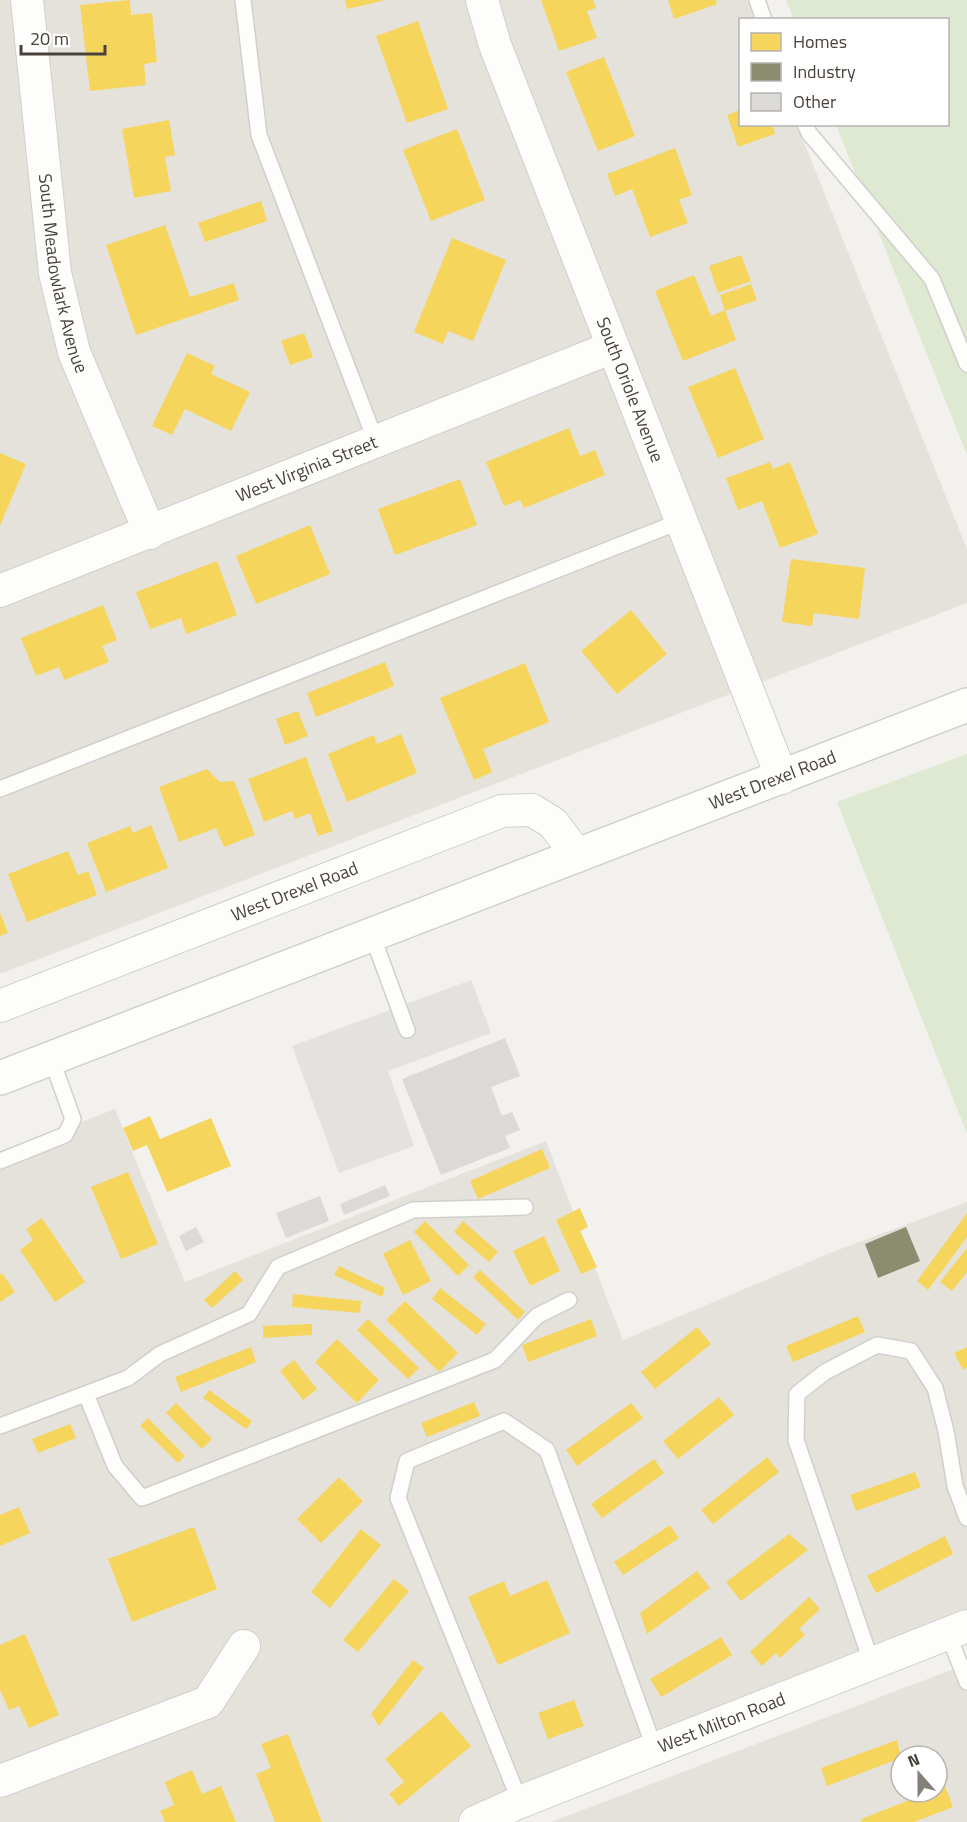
<svg xmlns="http://www.w3.org/2000/svg" width="967" height="1822" font-family="'Titillium Web',sans-serif">
<style>
.residential{fill:#e5e2dc;fill-rule:evenodd}
.green{fill:#dfe9d1}
.parking{fill:#e4e2df}
.homes{fill:#f6d55c}
.industry{fill:#8c8c6e}
.building{fill:#dbdad6}
.lines{fill:none;stroke-linecap:round;stroke-linejoin:round}
.service-casing{stroke:#d0cfcb;stroke-width:18}
.minor-casing{stroke:#d0cfcb;stroke-width:34}
.tertiary-casing{stroke:#d0cfcb;stroke-width:36}
.service{stroke:#fdfdfc;stroke-width:15}
.minor{stroke:#fdfdfc;stroke-width:32}
.tertiary{stroke:#fdfdfc;stroke-width:33}
.labels{text-anchor:middle;stroke-width:6;stroke-linejoin:round;paint-order:stroke}
.street-label{font-size:18px;fill:#48423a;stroke:#fff}
</style>
<rect width="100%" height="100%" fill="#f2f1ee"/>
<path class="residential" d="M0 0H747L755 19 740 20V124L797 125 967 549V603L0 974Z
M115 1109 185 1282 546 1141 623 1340 835 1251 967 1202V1617L457 1822H0V1153Z
M967 1664V1822H551ZM901 1756H937V1792H901Z"/>
<path class="green" d="M786 0H967V455L836 125 948 124V20L794 19Z
M967 754V1134L837 802Z"/>
<path class="parking" d="M471 980 491 1033 388 1071 414 1146 339 1173 292 1046Z"/>
<path class="homes" d="M130 0 131 15 152 13 157 62 144 64 146 85 90 91 80 5Z
M345 0H382V1L347 9Z
M541 0H593L596 8 587 11 597 38 559 51Z
M668 0H716L717 4 674 19Z
M418 21 448 109 407 123 376 36Z
M604 57 635 136 598 151 566 72Z
M740 110V124H772L775 134 738 147 727 115Z
M169 120 175 155 165 157 171 191 134 198 122 129Z
M457 129 485 200 431 221 403 150Z
M675 148 692 195 679 200 688 223 650 237 632 189 615 196 607 174Z
M261 201 267 221 205 242 198 223Z
M165 225 190 297 234 283 239 300 136 335 106 245Z
M452 238 506 260 473 341 448 331 443 344 414 332Z
M741 255 751 281 718 293 709 266Z
M694 275 711 316 725 310 736 340 683 361 655 291Z
M751 284 757 300 725 311 720 295Z
M304 333 313 357 290 365 281 341Z
M187 353 215 366 211 374 250 392 231 431 185 409 172 435 152 426Z
M735 368 764 439 718 458 688 387Z
M569 428 580 456 595 450 605 475 524 508 520 500 504 506 486 462Z
M0 453 26 464 0 526Z
M770 462 773 469 790 462 818 534 780 548 762 501 738 510 726 478Z
M460 479 477 525 395 555 378 509Z
M310 525 330 574 256 604 236 556Z
M791 559 865 568 859 619 814 613 812 626 782 622Z
M217 561 237 615 186 634 181 618 150 629 136 592Z
M103 605 117 640 102 646 109 662 64 680 59 667 36 676 21 638Z
M631 610 667 654 617 694 581 651Z
M385 662 394 686 316 717 307 693Z
M525 663 549 722 483 749 492 772 474 780 440 698Z
M298 711 308 736 285 745 276 719Z
M401 734 417 773 347 802 328 754 374 735 377 744Z
M306 757 333 831 318 836 310 813 295 819 292 811 264 822 248 779Z
M207 769 220 782 234 781 255 835 224 847 216 828 179 842 159 787Z
M151 825 168 868 106 892 87 843 130 826 133 833Z
M68 851 78 875 88 871 97 895 27 922 8 874Z
M0 912 8 933 0 936Z
M150 1116 160 1139 211 1118 231 1166 167 1192 147 1145 133 1151 123 1128Z
M542 1149 550 1168 478 1199 470 1181Z
M128 1172 158 1244 121 1259 91 1187Z
M580 1208 588 1227 580 1231 597 1267 581 1274 556 1220Z
M967 1213V1237L928 1290 917 1281Z
M42 1218 85 1282 55 1302 20 1250 33 1240 26 1229Z
M425 1221 469 1265 458 1276 414 1232Z
M463 1221 498 1252 489 1262 454 1232Z
M544 1236 560 1271 530 1286 513 1251Z
M410 1240 431 1281 403 1295 383 1254Z
M967 1248V1272L952 1291 940 1282Z
M339 1266 385 1288 382 1297 334 1275Z
M480 1270 525 1312 518 1320 473 1277Z
M235 1271 243 1280 212 1308 204 1300Z
M2 1273 15 1292 0 1302V1274Z
M440 1288 486 1324 477 1335 432 1299Z
M293 1294 361 1301 360 1313 292 1307Z
M405 1301 458 1353 439 1372 386 1320Z
M858 1316 865 1332 793 1362 786 1346Z
M368 1319 419 1368 408 1379 357 1330Z
M591 1319 597 1336 528 1362 522 1345Z
M312 1324V1335L263 1338V1326Z
M697 1327 711 1344 655 1389 641 1372Z
M337 1339 379 1380 357 1403 315 1362Z
M251 1347 256 1362 181 1392 175 1377Z
M967 1347V1367L963 1370 954 1353Z
M294 1360 317 1389 303 1400 280 1371Z
M209 1390 252 1421 246 1429 203 1398Z
M719 1397 734 1415 678 1459 663 1441Z
M474 1402 480 1416 427 1437 421 1423Z
M176 1403 212 1439 202 1449 166 1413Z
M631 1403 643 1418 577 1466 566 1450Z
M148 1418 185 1456 178 1463 140 1426Z
M70 1424 76 1438 38 1453 32 1439Z
M767 1457 779 1472 713 1524 701 1510Z
M654 1459 664 1473 602 1518 591 1504Z
M915 1472 921 1487 856 1511 850 1495Z
M339 1477 363 1501 321 1543 297 1519Z
M19 1507 30 1533 0 1546V1515Z
M670 1525 679 1538 623 1575 614 1562Z
M194 1527 217 1589 132 1622 108 1559Z
M361 1529 381 1545 330 1608 311 1592Z
M789 1534 808 1550 741 1601 726 1582Z
M945 1536 953 1554 876 1593 867 1576Z
M697 1571 710 1588 647 1634 640 1613Z
M394 1579 409 1591 358 1652 343 1640Z
M547 1580 570 1633 498 1665 468 1597 504 1581 510 1596Z
M809 1597 820 1609 799 1629 805 1635 780 1658 776 1653 762 1666 750 1652Z
M25 1634 59 1715 29 1728 19 1706 9 1710 0 1690V1645Z
M721 1637 732 1655 661 1697 650 1679Z
M413 1660 424 1668 379 1726 371 1714Z
M574 1700 584 1726 548 1739 538 1713Z
M441 1711 471 1746 399 1806 389 1794 404 1782 385 1759Z
M288 1734 322 1822H275L256 1774 271 1768 261 1744Z
M897 1740 901 1758 827 1786 821 1768Z
M192 1770 202 1794 221 1786 236 1822H165L160 1811 174 1805 165 1782Z
M945 1786 953 1807 914 1822H862L861 1819 930 1792H937V1789Z"/>
<path class="industry" d="M906 1227 920 1261 878 1278 865 1244Z"/>
<path class="building" d="M505 1038 520 1076 491 1087 502 1116 512 1112 520 1130 505 1136 510 1148 441 1175 402 1079Z
M385 1185 390 1196 344 1215 340 1204Z
M320 1196 329 1221 286 1238 276 1213Z
M196 1227 204 1242 186 1251 179 1236Z"/>
<g class="lines">
<defs>
<path id="service" d="M243 0 259 135 376 442
M757 0 764 20
M805 124 809 133 932 279 967 364
M0 789 681 521
M372 935 407 1030
M0 1161 65 1135 73 1119 51 1058
M86 1394 115 1466 142 1498 495 1360 537 1316 569 1300
M0 1426 128 1378 160 1354 249 1314 278 1267 413 1210 525 1207
M948 1634 967 1682
M872 1664 796 1440 797 1394 825 1372 877 1345 911 1351 935 1388 946 1431 955 1486 967 1518
M520 1802 398 1498 407 1461 504 1421 547 1450 655 1750"/>
<g id="minor">
<path id="s1" d="M27 0 55 273 74 352 150 533"/>
<path id="s2" d="M482 0 495 45 782 778"/>
<path id="s3" d="M0 591 613 347"/>
<path id="s4" d="M0 1006 502 811 532 810 553 823 578 856"/>
<path d="M0 1781 208 1702 244 1646"/>
<path id="s5" d="M475 1822 520 1802 967 1626"/>
</g>
<g id="tertiary">
<path id="s6" d="M0 1078 967 705"/>
</g>
</defs>
<use href="#service" class="service-casing"/>
<use href="#minor" class="minor-casing"/>
<use href="#tertiary" class="tertiary-casing"/>
<use href="#service" class="service"/>
<use href="#minor" class="minor"/>
<use href="#tertiary" class="tertiary"/>
</g>
<g class="labels">
<g class="street-label">
<text dy="6" stroke="none"><textPath href="#s1" startOffset="276">South Meadowlark Avenue</textPath></text>
<text dy="6" stroke="none"><textPath href="#s2" startOffset="417">South Oriole Avenue</textPath></text>
<text dy="6" stroke="none"><textPath href="#s3" startOffset="330">West Virginia Street</textPath></text>
<text dy="6" stroke="none"><textPath href="#s6" startOffset="828">West Drexel Road</textPath></text>
<text dy="6" stroke="none"><textPath href="#s4" startOffset="316">West Drexel Road</textPath></text>
<text dy="6" stroke="none"><textPath href="#s5" startOffset="266">West Milton Road</textPath></text>
</g>
</g>
<rect x="739" y="18" width="210" height="108" fill="#ffffff" stroke="#b6b3b0" stroke-width="1.5"/>
<rect x="751" y="33" width="30" height="18" fill="#f6d55c" stroke="#b6b3b0" stroke-width="1.5"/>
<text x="793" y="48" font-size="18" fill="#48423a">Homes</text>
<rect x="751" y="63" width="30" height="18" fill="#8c8c6e" stroke="#b6b3b0" stroke-width="1.5"/>
<text x="793" y="78" font-size="18" fill="#48423a">Industry</text>
<rect x="751" y="93" width="30" height="18" fill="#dbdad6" stroke="#b6b3b0" stroke-width="1.5"/>
<text x="793" y="108" font-size="18" fill="#48423a">Other</text>
<g transform="translate(919 1774) rotate(339)"><circle r="28" fill="#ffffff" stroke="#b6b3b0" stroke-width="1.5"/>
<path d="M0-4.5L10 22L0 15L-10 22Z" fill="#847f79"/>
<text y="-9" font-size="16" font-weight="bold" text-anchor="middle" fill="#48423a">N</text>
</g>
<path d="M21 45v9h84v-9" fill="none" stroke="#48423a" stroke-width="3"/>
<text x="30" y="45" font-size="18" fill="#48423a" stroke="#ffffff" stroke-width="4.5" paint-order="stroke">20 m</text>
</svg>
